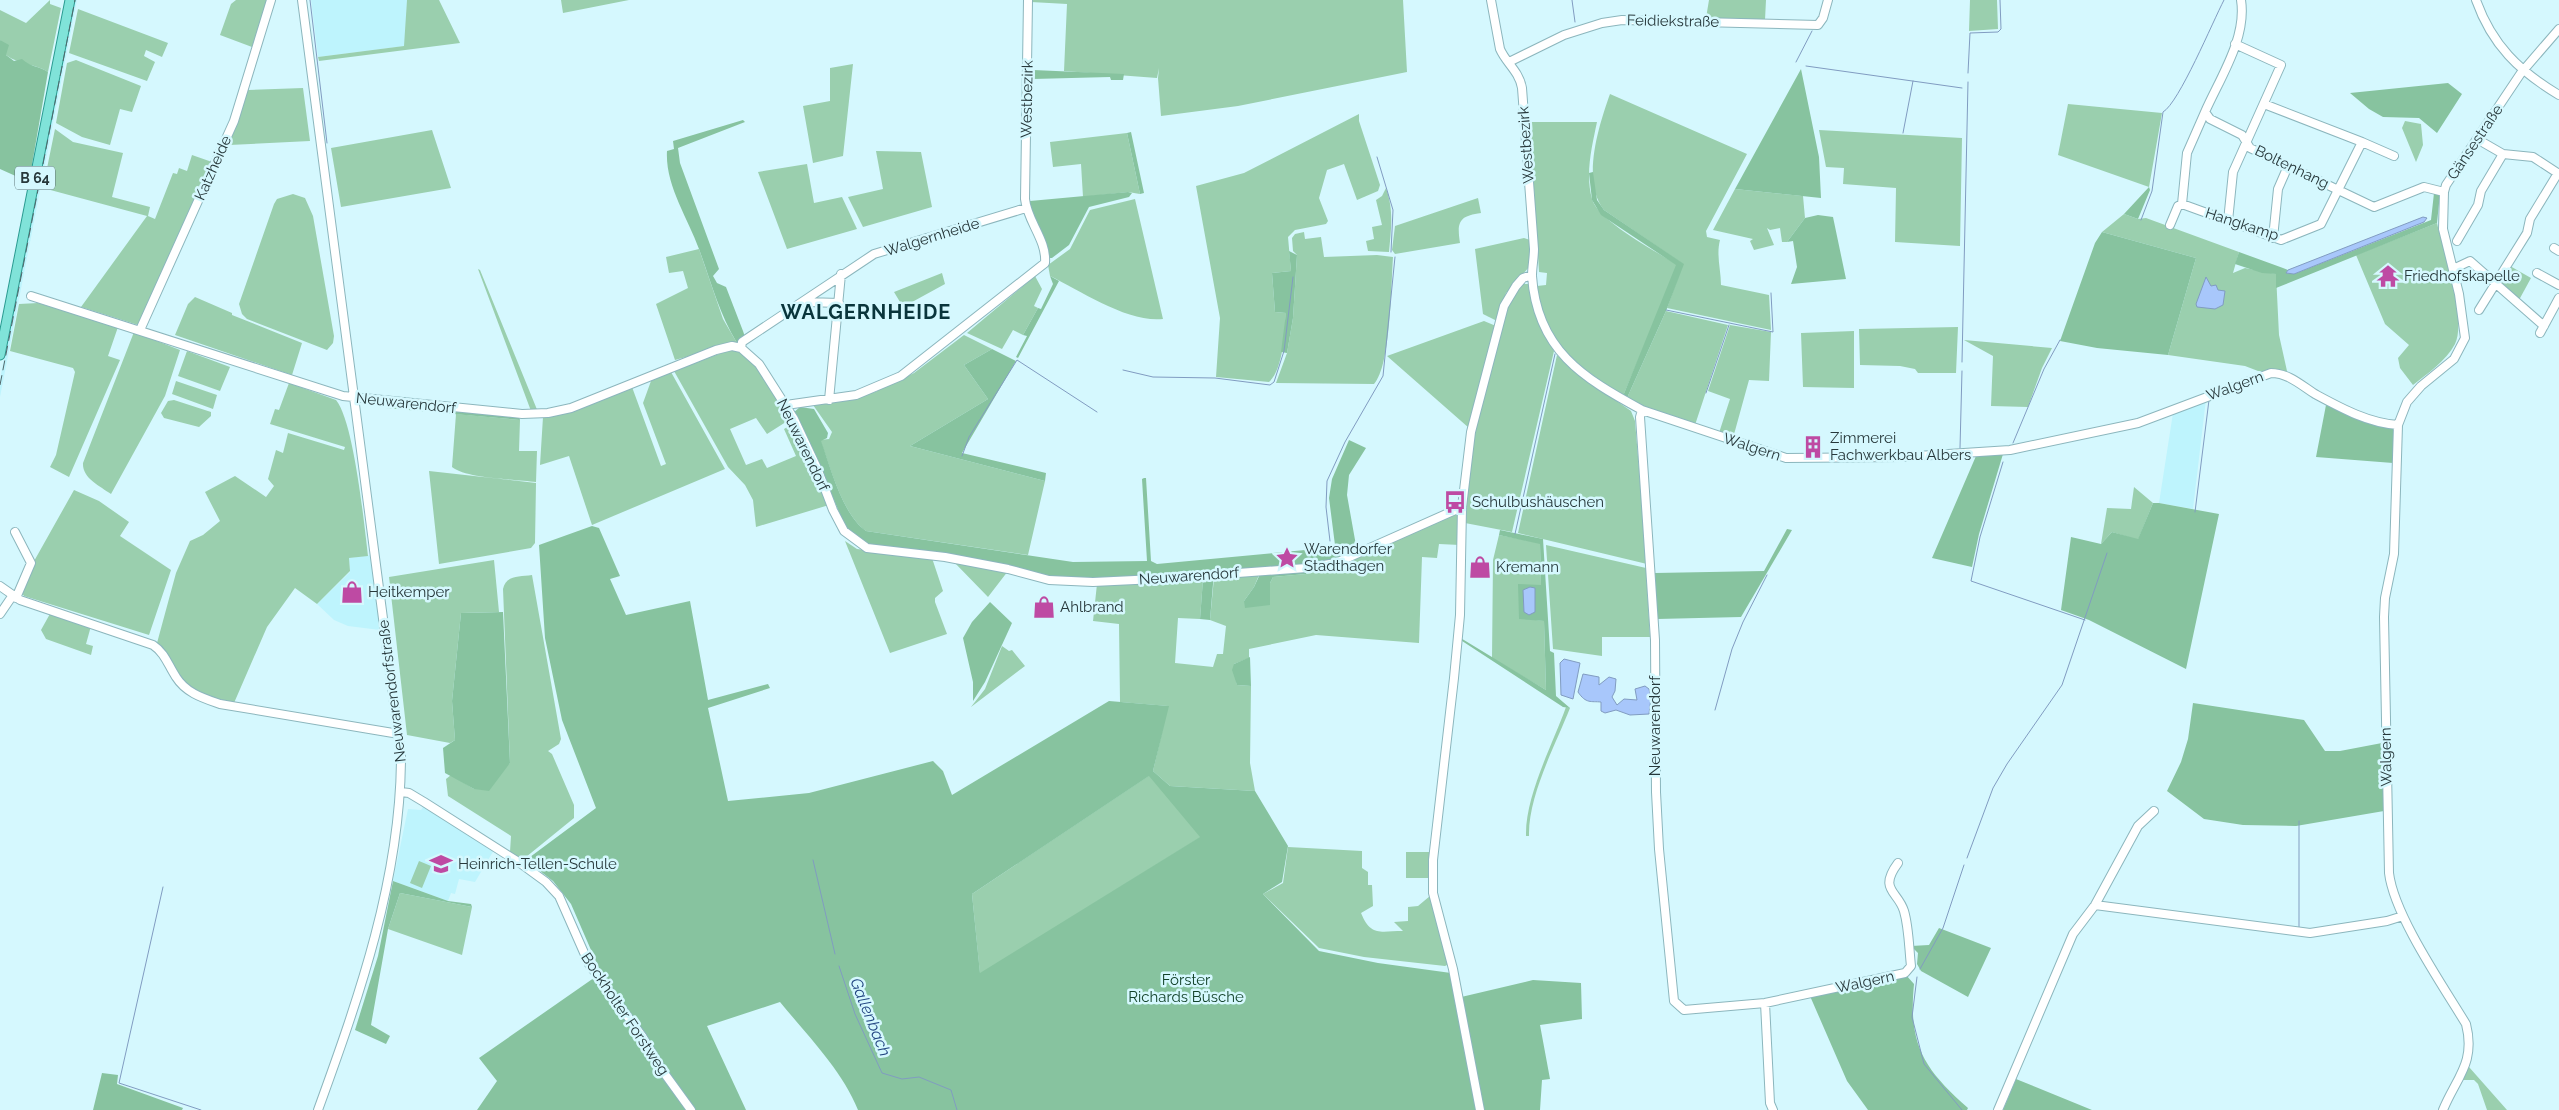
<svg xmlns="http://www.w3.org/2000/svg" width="2559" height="1110" font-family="Raleway,sans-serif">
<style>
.built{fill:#bef4fd}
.green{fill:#9acfae}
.forest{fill:#87c39f;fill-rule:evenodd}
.water{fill:#a8c7fb;stroke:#819cc1}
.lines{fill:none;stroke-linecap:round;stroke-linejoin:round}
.stream{stroke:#819cc1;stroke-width:1}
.minor-casing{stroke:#8cb6bd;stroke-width:10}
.major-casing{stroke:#2a9b91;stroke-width:11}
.minor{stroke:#fff;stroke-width:8}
.major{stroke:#80e3d9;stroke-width:9}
.rail{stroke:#52686b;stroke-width:1;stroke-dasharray:10 5;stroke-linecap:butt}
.labels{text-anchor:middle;stroke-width:5;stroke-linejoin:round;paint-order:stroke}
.shield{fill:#d5f8fe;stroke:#5b7276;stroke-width:1}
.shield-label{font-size:14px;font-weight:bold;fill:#27383b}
.street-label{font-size:15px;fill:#27383b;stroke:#d5f8fe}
.poi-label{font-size:15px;fill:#27383b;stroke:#d5f8fe;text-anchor:start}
.park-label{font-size:15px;fill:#14432b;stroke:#d5f8fe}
.water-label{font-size:16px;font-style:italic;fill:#214481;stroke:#d5f8fe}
.district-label{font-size:20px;font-weight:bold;letter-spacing:1px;fill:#0a353b;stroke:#d5f8fe}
</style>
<rect width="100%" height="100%" fill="#d5f8fe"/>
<path class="built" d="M74 0H77L0 397V379Z
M311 0H407L405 46 318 57Z
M2206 399 2193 509 2159 503 2173 413Z
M371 555 380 630 348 626 334 620 317 604 350 572 349 558Z
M424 806 494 850 475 882 459 879 455 894 451 893 448 901 393 881 408 809 421 810Z"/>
<path class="green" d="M50 0V4L61 8 48 72C34 63 19 65 6 55V49L0 40V10L26 23Z
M236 0H267L252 47 220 35 231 4Z
M407 0H439L460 43 319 61 318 57 404 46Z
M561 0H629L563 13Z
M1031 0H1403L1407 72 1238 106 1161 116 1158 78 1159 68 1157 78 1064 71 1067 4 1031 2Z
M1709 0H1766L1765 20 1706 18Z
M1970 0H1997L1998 29 1969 31Z
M78 9 168 43 162 57 146 50 144 56 155 62 147 81 69 53Z
M76 60 141 86 132 112 120 109 110 145 82 137 56 123 67 63Z
M853 64 843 156 813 163 803 106 830 101V68Z
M303 88 310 141 229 145 248 90Z
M1610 94 1747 154 1706 231 1707 237 1720 240C1716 255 1721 270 1721 285L1769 295 1771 330 1667 308 1683 264 1604 210C1581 181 1599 125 1610 94Z
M2068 104 2162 113 2149 187 2058 155Z
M1359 114V121L1380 185 1378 191 1357 200 1344 164 1327 170 1319 198 1328 221 1326 224 1295 230 1288 237 1291 271 1272 273 1275 312 1286 313C1285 331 1283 370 1269 382L1216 377 1220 318 1196 186 1244 173Z
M2405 121 2421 124 2423 145 2416 162 2402 128Z
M1530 122H1597C1592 146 1585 174 1592 199 1597 220 1657 252 1676 264L1677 268 1623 396C1579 366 1543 344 1537 286L1546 285 1547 273 1539 272Z
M55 129 73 142 123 153 112 197 150 207 148 216 155 219 173 173 177 174 179 168 187 171 192 155 212 162 138 325 81 307 147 216 43 188Z
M432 130 451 188 341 207 331 148Z
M1819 130 1962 138 1960 246 1895 242 1896 188 1843 184 1844 168 1826 167Z
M1127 133 1140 194 1128 192 1083 197 1081 164 1053 167 1050 142Z
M876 151 921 152 932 207 863 227 848 197 883 189Z
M807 164 814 203 842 197 857 229 787 249 758 172Z
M1386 188C1394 210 1391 230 1389 252L1368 251 1366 241 1374 239 1372 227 1382 225 1376 200 1382 196Z
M1735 189 1803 196 1805 218 1787 242H1782L1780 228 1770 230 1767 228 1774 245 1754 250 1750 241 1753 239 1713 230Z
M293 194 305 198 313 216 334 336 333 343 327 350 247 319 242 314 239 304 274 204 277 199Z
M1478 198 1481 213C1458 216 1457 223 1460 243L1395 254 1392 250 1395 226Z
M1135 199 1163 319C1128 323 1081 291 1050 276L1048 265 1070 249 1090 210Z
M2124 214 2138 219 2146 218 2239 252 2233 273 2245 268 2276 274 2279 335 2287 371H2258L2245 366 2168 355 2196 258 2102 232Z
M2437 223C2443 250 2467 320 2455 344 2446 361 2427 374 2413 385L2400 368 2398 358 2409 345 2385 324 2356 255Z
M1304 232 1305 239 1321 237 1324 257 1377 255 1393 257C1391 284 1391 366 1374 384L1276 383 1287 353 1293 318 1297 255 1293 251 1292 238 1295 234Z
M1524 238 1530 240V266L1506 293 1497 321 1483 314 1475 249Z
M699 249 723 319 737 343 675 360 656 304 688 288 683 271 669 273 666 257Z
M2510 266 2531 278 2519 300 2501 282Z
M478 269 480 270 538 412 531 411Z
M942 273 945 284 903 307 894 292Z
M1035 276 1042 289 1034 306 1038 308 1023 335 1013 330 1002 349 967 333Z
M1523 284H1530L1539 323 1554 351 1512 532 1465 523V519L1474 433 1506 309 1511 297Z
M195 297 232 313V315L302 343 292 375 175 335 188 304Z
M38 303 118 327 108 356 120 360 69 477 50 467 56 455 75 372 73 368 10 351 19 304Z
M1666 311 1728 325 1695 425 1641 406 1627 398Z
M1484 321 1496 326 1469 428 1387 356Z
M1730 325 1771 332 1769 381 1749 380 1733 438 1719 433 1730 399 1708 391Z
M1958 327 1956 373H1918L1915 369 1900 366 1860 365 1859 329Z
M1854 331V388L1803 387 1801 333Z
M134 332 180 350 165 396 111 494C100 486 82 478 83 463Z
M964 335 992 349 964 365 988 399 910 446 1045 481 1028 555 866 531C842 514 831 468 820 440L829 439 832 432 813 405 875 392 914 373Z
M1964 340 2052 348 2042 368 2028 407 1991 406 1993 356Z
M732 349C760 356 775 394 790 417L789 420 767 434 756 418 730 429 746 465 762 459 767 468 796 456 784 429 794 423 829 505 756 527 753 500 745 485 728 467 674 371Z
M187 351 230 367 220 391 178 376Z
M1557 355 1571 369 1631 411 1635 421 1647 564 1518 533Z
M671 372 725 469 592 525 569 456 540 465 543 417 572 411 632 387 661 466 666 464 643 403 651 381Z
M176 381 217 395 213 409 172 394Z
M289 383 336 400C354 422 364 523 368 556L349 558 350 571 317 604 295 588 267 627 234 703 207 696 185 684 169 657 157 643 176 573 190 541 203 535 220 521 205 492 235 476 266 497 274 486 268 479 276 450 283 453 288 433 344 450 345 447 270 424 275 409 279 410Z
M174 400 211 412V416L199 427 164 418 161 413 168 401Z
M456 414 520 420 519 451H537L536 482C516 479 467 479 452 467Z
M429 471 536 483 535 543 531 548 439 564Z
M2134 487 2153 503 2138 540 2112 532 2101 544 2107 508 2131 509Z
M74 490 99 501 129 522 120 536 171 570 149 635 24 596 21 592 33 563Z
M1455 512 1460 514V545L1439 544 1437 558 1422 557 1419 643 1316 635 1249 649V658L1234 664 1237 685 1251 686 1250 763 1255 791 1170 786 1153 771 1168 706 1120 702 1119 624 1093 621 1097 584 1203 579 1200 619 1178 618 1175 663 1213 667 1217 654H1223L1226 626 1210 620 1214 578 1259 575 1254 587 1244 601 1270 605V583L1273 577 1306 574 1346 563Z
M1499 535 1540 543 1541 585H1519V618L1544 621 1546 690 1492 658 1493 560Z
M845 541 857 549 932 558 943 591 935 598V602L947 634 890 653Z
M1546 545 1646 568 1650 637H1602V656L1553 649Z
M494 560 499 612 461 613 452 701 455 740 450 743 407 735 389 577Z
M953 561 1008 571 988 597Z
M532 575 561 739 559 744 548 751 552 754 574 805V818L526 857 519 858 510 852 511 836 448 796 446 779 451 775 474 789 510 763 503 589C506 575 519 577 532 575Z
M51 612 91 626 86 644 93 646 91 655 46 639 41 630Z
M1002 646 1009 651 1012 650 1025 666 971 707 985 689Z
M1566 707 1570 708C1555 746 1528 796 1529 836H1526C1525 796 1552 746 1566 707Z
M1150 775 1201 837 980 974 972 894Z
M1288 847 1362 851V868L1368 872V885H1372L1373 906 1361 913C1371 937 1380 931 1403 931L1394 922 1408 921V907L1418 906 1430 896 1449 964 1445 966 1364 957 1319 948 1263 894 1283 883Z
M1406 852H1432L1429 878H1406Z
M419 861 431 866 422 888 410 883Z
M400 893 472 907 462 955 388 929Z
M2469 1067 2507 1110H2487L2478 1084 2474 1080H2462Z"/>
<path class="forest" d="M0 40 9 45 6 55 14 61 22 59C30 67 39 66 48 72L29 182 0 169Z
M1801 69 1819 157 1821 198 1735 189Z
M1033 70 1124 74 1123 80H1111L1110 77 1033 79Z
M2448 83 2462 94 2437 133 2419 118 2383 117 2369 109 2350 93Z
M743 120 745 122 678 148 680 163 719 269 713 276 717 283 726 287 743 331 745 337 737 343C719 313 711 282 699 249 688 218 665 185 667 151L674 149 673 141Z
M1131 132 1144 193 1140 194 1127 133Z
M1593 172 1597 200 1604 210 1684 264 1666 311 1627 398 1623 396 1676 265 1601 215 1592 200 1589 173Z
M2149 187 2150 190 2138 219 2124 214Z
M1128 192 1132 193 1129 197 1089 207 1069 245 1052 258H1047L1027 205 1030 201Z
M2434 193 2440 194 2437 223 2276 288V274L2262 273 2235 264 2239 252 2283 268 2288 270 2286 273 2294 274 2431 220Z
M1818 215 1833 217 1846 279 1791 284 1797 267 1793 241 1787 242 1805 218Z
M2102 232 2196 258 2168 355 2097 348 2060 341 2095 243Z
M1289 251 1297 255 1293 318 1287 353 1281 352 1286 313 1275 312 1272 273 1291 271Z
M1050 276 1059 281 1018 358 1016 357 1027 336 1023 335 1038 308 1041 309 1053 284Z
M992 349 1016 361 962 453 1046 473 1045 481 910 446 988 399 964 365Z
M2326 405 2348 415 2393 429V463L2316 457Z
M403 407 519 417 520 420 386 408Z
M800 407 814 409 828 433 827 438 821 441C831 468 842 514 866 531L1073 562 1147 561 1142 479 1144 478H1146L1151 561 1157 564 1327 548 1335 545 1329 498 1332 479 1349 440 1366 448 1349 475 1347 495 1357 551 1336 560 1312 564 1306 574 1273 577 1270 583V605L1245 608 1244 601 1254 587 1260 574 1214 572 1210 620 1200 619 1203 579 1059 578 905 549 862 543 847 531 811 445 793 413Z
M2003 454 1979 534 1972 567 1932 558 1976 456Z
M2153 503H2159L2219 514 2186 669 2089 620 2061 610 2071 537 2101 544 2112 532 2138 539Z
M592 526 599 528 620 576 610 579 626 615 690 601 708 700 768 684 770 688 708 708 728 801 809 793 933 761 943 771 952 795 1109 701 1169 706 1153 771 1170 786 1255 791 1288 846 1282 882 1263 894 1319 951 1378 963 1451 973 1457 998 1533 980 1581 983 1582 1019 1540 1025 1550 1079 1542 1080 1540 1110H858C842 1070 807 1035 780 1002L707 1026 746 1110H477L497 1081 479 1058 601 973 571 904 553 881 526 860 596 808 562 720 545 638 539 545ZM1149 776 1200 837 980 973 972 894Z
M1787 529 1792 530 1741 617 1657 619 1655 573 1764 571Z
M1500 530 1543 539 1550 651 1554 653 1556 696 1570 708 1563 707 1459 639V637L1546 690 1544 621 1519 619 1518 584 1541 585 1540 544 1499 535Z
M990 602 1012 623 985 682 973 701V682L963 638 972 622Z
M503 612 510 763 489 791 474 789 445 773 443 748 455 740 452 701 461 613Z
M1250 657 1251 686 1237 685 1232 670 1234 664Z
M2193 703 2304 720 2325 751H2340L2382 743 2384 811 2296 826 2243 825 2204 819 2167 791 2181 762 2188 739Z
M393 881 448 901 471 904 472 907 400 893 388 929 371 1025 390 1036 386 1044 355 1030 378 956Z
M1939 928 1991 948 1968 997 1921 971 1917 964 1918 953 1911 946 1929 945Z
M1906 975 1914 984C1908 1045 1924 1069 1968 1108L1967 1110H1868L1847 1081 1810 996Z
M102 1073 118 1075 117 1084 183 1108 182 1110H93Z
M2016 1079 2092 1110H2003Z"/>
<path class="water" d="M2423 217 2427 218 2424 222 2294 274 2286 273 2288 270Z
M2206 277 2211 286 2216 285 2218 290 2225 291 2223 305 2215 309 2197 307 2196 304Z
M1530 587 1535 588V612L1529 615 1524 612 1523 590Z
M1564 659 1580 663 1573 699 1561 695 1560 663Z
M1583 674 1599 677V685L1609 677 1616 679 1615 691 1612 697 1617 705 1624 699 1637 700 1635 689 1645 686 1649 689 1651 698 1649 714 1630 715 1616 710 1605 713 1601 711V702C1591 701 1586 704 1578 692Z"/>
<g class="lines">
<path class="stream" d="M310 0 327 143
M1572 0 1575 22
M1796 62 1812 31
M1806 66 1962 88
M1968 73 1970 33 1998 32 2001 29 2000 0
M1903 133 1913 81
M1377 157 1393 210 1391 252
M2141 220 2152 191 2163 112C2179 103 2213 21 2224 0
M1666 310 1773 332 1771 293
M1962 362 1968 82
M1123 370 1153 377 1215 378 1270 385 1274 382 1284 351 1293 277
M1706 393 1729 325
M2013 443 2044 369 2060 340
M1960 448 1962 371
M962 456 969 437 1017 360 1097 412
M2003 462 1980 537 1971 581 2085 620
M2195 512 2209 400
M1515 534 1555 354
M1330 541 1326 507 1327 481 1345 442 1383 376 1395 257
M1715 710 1732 649 1743 622 1767 575
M2299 821V929
M1967 858 1993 788 2007 764 2062 685 2107 553
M813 860 835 954
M163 887 119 1083 201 1110
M839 966 855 1014 882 1073 902 1079 919 1077 951 1090 957 1110
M1920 969 1943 928 1964 865
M1917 977 1912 1017 1924 1064 1962 1110"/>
<defs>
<path id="minor" d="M302 0 401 756C401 878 359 997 318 1110
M1491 0 1500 49C1506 63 1519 71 1522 88L1534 249C1534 258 1532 267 1532 276 1537 350 1583 378 1642 410L1786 458 1902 457 2010 450 2138 423 2271 373C2288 373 2301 385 2315 394 2341 408 2368 423 2398 425
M2241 0C2247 38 2220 78 2205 112L2210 119 2242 135 2250 148 2374 207 2424 187 2444 192
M2476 0C2492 45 2519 71 2559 95
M1509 62 1564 35 1602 23 1622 20 1818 25 1823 18 1828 0
M2205 112 2187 153 2182 204 2281 240 2321 224 2362 142 2264 104
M2477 139 2503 154 2533 157 2559 174
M2362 142 2394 156
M2228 221 2233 172 2281 65 2235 44
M2170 225 2178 206 2182 204
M2273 238 2278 189 2288 166
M2457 241 2478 205 2481 191 2503 154
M2554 248 2559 251
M2453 269 2470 261 2544 326
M2537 273 2559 285
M31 296 343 396 522 414 548 413 571 408 716 350 732 346 741 348 759 364 794 419 817 468 833 510 844 531 867 548 945 557 1008 569 1049 580 1093 582 1156 579 1306 568 1336 563 1462 507
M806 302 839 303
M2479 310 2527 233 2530 219 2558 173
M140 330 234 121 271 0
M2540 333 2559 298
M741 348 742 342 874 254 1026 208
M829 400 841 274
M786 405 856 395 901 376 1045 263C1047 240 1027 221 1025 199L1028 0
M1642 410 1640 417 1655 640 1656 792 1659 849 1674 1001 1684 1010 1765 1003 1905 973 1911 966C1909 949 1909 928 1904 911 1898 891 1878 890 1898 863
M15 532 31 563 16 598
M0 586 20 600 153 645C165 653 168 665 176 677 186 693 203 698 220 704L399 734
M0 614 13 595
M401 792 409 793 424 802 520 863 546 882 559 896 589 964 642 1036 662 1070 691 1110
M2095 905 2310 933 2387 921 2403 916
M1765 1003 1770 1103 1773 1110
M1480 1110 1453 969 1433 893V860L1454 678 1460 615 1462 507 1471 432 1504 306 1516 286 1523 278 1532 275
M1998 1110 2073 934 2095 905 2138 826 2154 811
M2443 1110C2456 1078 2476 1063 2466 1024 2443 986 2394 915 2389 873L2384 617 2385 598 2394 554 2398 425 2407 402 2421 386 2454 359 2465 338 2459 294 2443 229 2444 192 2446 185 2521 73 2559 29"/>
<path id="major" d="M0 355 70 0"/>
</defs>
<use href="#minor" class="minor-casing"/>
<use href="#major" class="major-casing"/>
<use href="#minor" class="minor"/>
<use href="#major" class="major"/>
<path class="rail" d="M0 385 75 0"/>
</g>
<defs>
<symbol id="temple-bare" viewBox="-9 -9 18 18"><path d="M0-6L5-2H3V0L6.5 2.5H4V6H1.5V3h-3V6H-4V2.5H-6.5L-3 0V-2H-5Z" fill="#be4aa3" stroke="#d5f8fe" stroke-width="2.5" paint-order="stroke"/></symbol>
<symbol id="building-bare" viewBox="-9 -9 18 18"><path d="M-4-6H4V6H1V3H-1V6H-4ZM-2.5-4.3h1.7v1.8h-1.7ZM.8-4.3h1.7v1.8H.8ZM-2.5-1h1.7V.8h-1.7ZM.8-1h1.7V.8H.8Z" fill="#be4aa3" stroke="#d5f8fe" stroke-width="2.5" paint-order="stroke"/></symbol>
<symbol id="bus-bare" viewBox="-9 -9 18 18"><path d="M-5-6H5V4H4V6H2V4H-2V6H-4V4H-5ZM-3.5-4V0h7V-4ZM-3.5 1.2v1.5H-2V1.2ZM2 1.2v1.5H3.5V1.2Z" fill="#be4aa3" stroke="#d5f8fe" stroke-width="2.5" paint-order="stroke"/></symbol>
<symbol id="sight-bare" viewBox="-9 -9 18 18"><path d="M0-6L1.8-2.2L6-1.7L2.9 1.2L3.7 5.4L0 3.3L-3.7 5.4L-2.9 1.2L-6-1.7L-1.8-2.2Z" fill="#be4aa3" stroke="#d5f8fe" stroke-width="2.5" paint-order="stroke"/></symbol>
<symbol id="shop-bare" viewBox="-9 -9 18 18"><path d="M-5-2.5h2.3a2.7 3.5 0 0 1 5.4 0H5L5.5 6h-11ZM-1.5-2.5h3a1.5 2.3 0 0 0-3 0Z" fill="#be4aa3" stroke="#d5f8fe" stroke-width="2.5" paint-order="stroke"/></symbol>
<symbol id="school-bare" viewBox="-9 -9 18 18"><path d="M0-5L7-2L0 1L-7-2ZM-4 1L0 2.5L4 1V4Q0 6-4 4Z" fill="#be4aa3" stroke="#d5f8fe" stroke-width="2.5" paint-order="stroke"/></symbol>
</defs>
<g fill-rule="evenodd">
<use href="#temple-bare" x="2372" y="260" width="32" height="32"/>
<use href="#building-bare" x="1797" y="431" width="32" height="32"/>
<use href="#bus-bare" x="1439" y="486" width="32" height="32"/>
<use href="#sight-bare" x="1271" y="542" width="32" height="32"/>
<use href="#shop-bare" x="1464" y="551" width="32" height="32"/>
<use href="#shop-bare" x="336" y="576" width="32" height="32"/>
<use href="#shop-bare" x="1028" y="591" width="32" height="32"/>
<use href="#school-bare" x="425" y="848" width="32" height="32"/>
</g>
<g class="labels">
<rect class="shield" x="15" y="166.5" width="40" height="23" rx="4"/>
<g class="shield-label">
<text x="35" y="183">B 64</text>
</g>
<g class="street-label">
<text transform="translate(1673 21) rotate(1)" y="5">Feidiekstraße</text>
<text transform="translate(1027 99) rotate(-89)" y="5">Westbezirk</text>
<text transform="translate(2475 142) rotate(-56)" y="5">Gänsestraße</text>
<text transform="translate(1526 145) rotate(-94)" y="5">Westbezirk</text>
<text transform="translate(2292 167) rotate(26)" y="5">Boltenhang</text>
<text transform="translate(213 168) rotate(-66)" y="5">Katzheide</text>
<text transform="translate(2242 224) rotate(18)" y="5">Hangkamp</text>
<text transform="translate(932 237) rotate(-17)" y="5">Walgernheide</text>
<text transform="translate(2235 386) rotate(-20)" y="5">Walgern</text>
<text transform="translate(406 403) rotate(6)" y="5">Neuwarendorf</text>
<text transform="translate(803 445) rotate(64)" y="5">Neuwarendorf</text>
<text transform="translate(1752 447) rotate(18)" y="5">Walgern</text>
<text transform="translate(1189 576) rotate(-4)" y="5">Neuwarendorf</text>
<text transform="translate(392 691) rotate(-97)" y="5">Neuwarendorfstraße</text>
<text transform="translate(1655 726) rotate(-90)" y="5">Neuwarendorf</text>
<text transform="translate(2386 757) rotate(-91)" y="5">Walgern</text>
<text transform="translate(1865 982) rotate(-12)" y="5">Walgern</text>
<text transform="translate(625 1014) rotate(56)" y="5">Bockholter Forstweg</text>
</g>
<g class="poi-label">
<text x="2404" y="281">Friedhofskapelle</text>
<text x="1830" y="443">Zimmerei<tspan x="1830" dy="17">Fachwerkbau Albers</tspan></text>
<text x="1472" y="507">Schulbushäuschen</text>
<text x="1304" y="554">Warendorfer<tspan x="1304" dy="17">Stadthagen</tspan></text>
<text x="1496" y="572">Kremann</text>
<text x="368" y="597">Heitkemper</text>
<text x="1060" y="612">Ahlbrand</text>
<text x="458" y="869">Heinrich-Tellen-Schule</text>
</g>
<g class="park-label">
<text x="1186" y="985">Förster<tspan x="1186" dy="17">Richards Büsche</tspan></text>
</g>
<g class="water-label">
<text transform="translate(871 1017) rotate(68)" y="6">Gallenbach</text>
</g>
<g class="district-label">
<text x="866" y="319">WALGERNHEIDE</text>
</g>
</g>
</svg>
